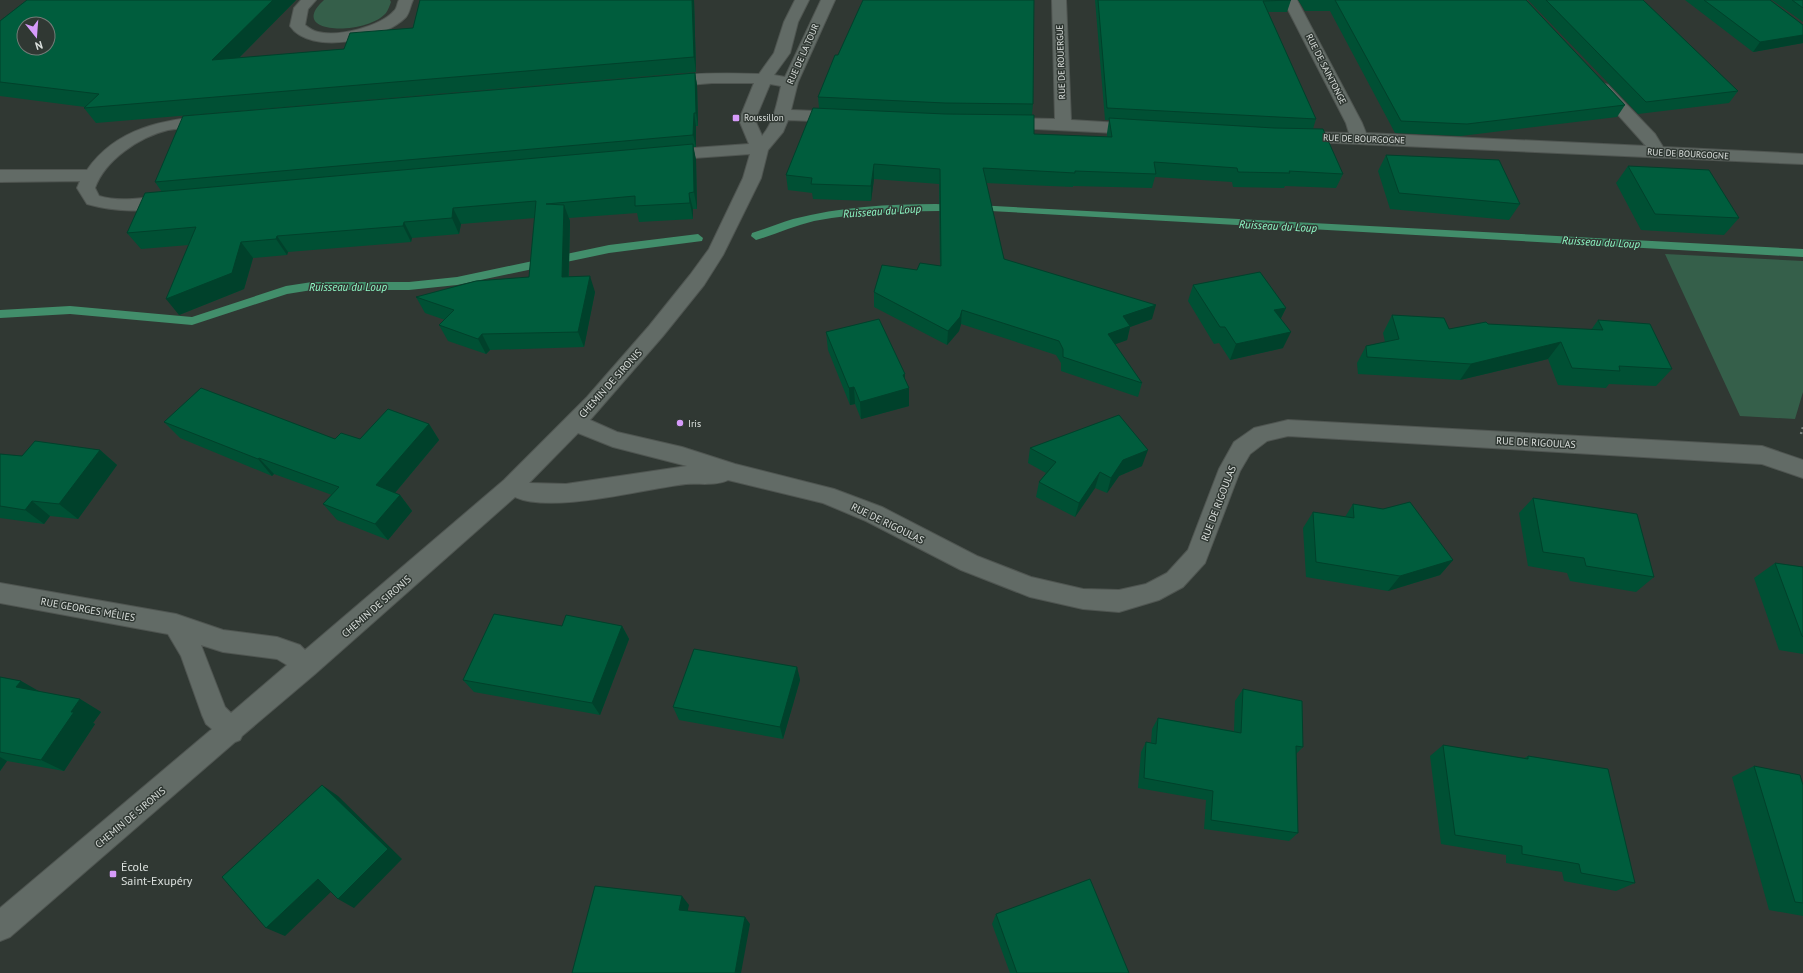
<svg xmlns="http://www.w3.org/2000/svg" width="1803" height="973" font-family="'PT Sans',sans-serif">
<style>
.green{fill:#355f4a}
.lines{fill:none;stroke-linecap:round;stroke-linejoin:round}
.stream{fill:#428e6b;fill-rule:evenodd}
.minor-casing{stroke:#4f5551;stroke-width:2}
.path{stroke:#7a817d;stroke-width:2.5;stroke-dasharray:2 3;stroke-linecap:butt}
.minor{fill:#626b66;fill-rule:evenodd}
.wall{fill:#005034}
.shaded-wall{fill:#00412b}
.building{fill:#005d3d;stroke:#00412b;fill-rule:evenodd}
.poi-dot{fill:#d69bfa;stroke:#303833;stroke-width:1.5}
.labels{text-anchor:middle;stroke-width:3;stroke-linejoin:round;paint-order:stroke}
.far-street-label{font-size:9px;fill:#dbe0dd;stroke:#303833}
.far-poi-label{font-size:9px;fill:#dbe0dd;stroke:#303833;text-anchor:start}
.street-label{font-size:10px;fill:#dbe0dd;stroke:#303833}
.poi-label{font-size:10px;fill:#dbe0dd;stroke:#303833;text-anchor:start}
.water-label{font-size:11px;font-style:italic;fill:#90fac7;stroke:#303833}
.near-poi-label{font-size:12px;fill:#dbe0dd;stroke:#303833;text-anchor:start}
</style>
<rect width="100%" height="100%" fill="#303833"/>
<path class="green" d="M324 0H390L391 2C390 5 388 10 386 13 366 36 285 35 324 0Z
M1665 254 1803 261V392L1795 419 1740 416Z"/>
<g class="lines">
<path class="stream" d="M936 204 957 205 962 208 957 211C909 211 861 212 814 221 794 226 776 234 756 240L751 236 752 233C766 229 779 223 793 219 840 207 888 204 936 204Z
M976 205 1803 249V257L972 210 971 208 972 206Z
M698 234 703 238 702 241 609 253 457 285 409 290H312L287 294 192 325 70 314 0 318V310L70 306 192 317 286 286 312 282H409L457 277 609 245Z"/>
<defs>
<path id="minor" d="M301 0H316L308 9 305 25C309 28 313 31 318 32 338 37 380 27 394 11 397 9 397 3 399 0H413C410 6 410 12 406 17 384 40 310 56 290 26L294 8Z
M795 0H809L798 22 790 53 774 75 785 77 821 0H835L798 82 791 110 839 112 845 114 847 117 845 120 839 122 788 120 783 132 768 150 761 178 723 255 704 285 663 336 590 420 617 432 682 447 735 464 834 489 882 507 977 556 1031 577 1083 589 1119 590 1146 584 1167 573 1188 550 1219 469 1234 442 1254 428 1288 420 1762 446 1803 460V478L1762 464 1288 436 1267 441 1250 454 1240 471 1205 563 1183 587 1159 600 1119 612 1083 609 1030 597 961 570 866 521 823 503 728 480C716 486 700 483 686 484 643 489 552 514 515 497L315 674 242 736 240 740 235 742 10 937 0 941V908L212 729 206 724 202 715 181 656 168 634 0 603V583L176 614 223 630 277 637 300 645 305 650 504 480 587 397 649 326 690 275 709 249 743 178 750 154 665 160 659 159 657 155 659 151 665 150 749 144 739 120 754 83H712L665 87 659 85 657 82 659 79C688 72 730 73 759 74L774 53 784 22ZM770 84 781 86C777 103 774 122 762 136L755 120ZM578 433 613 447 687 466 566 484 529 483ZM201 645 223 652 277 659 287 665 231 713 225 707Z
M1052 0H1066L1071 120 1136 124 1142 125 1144 129 1142 133 1136 134 997 127 995 123 997 119 1003 118 1055 119Z
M1283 0H1297L1362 123 1366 133 1646 146 1594 88 1596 85 1602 83 1608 85 1655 134 1663 147 1803 154V164L1291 141 1289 137 1291 133 1297 132 1349 133 1346 123Z
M211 116 217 117 219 121 217 125C201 129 184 127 168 130 139 137 105 160 95 188L99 196C122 203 148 197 171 195L177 197 180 201 177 205C148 213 115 212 87 204L77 188 80 181 0 182V170H87C116 128 164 119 211 116Z"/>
</defs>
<use href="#minor" class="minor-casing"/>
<path class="path" d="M1801 434 1803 427"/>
<use href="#minor" class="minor"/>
</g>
<path class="wall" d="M27 0H296L239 58 344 49 413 28 694 0 696 72 96 123 84 108 85 107 0 96V21Z
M1095 0H1291L1287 12H1268L1316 119 1313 129 1343 174 1336 188 1285 186 1284 188 1233 187 1232 182 1155 177 1152 188 1073 186V187L986 183 1004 259 1152 319 1130 327 1127 340 1115 344 1142 383 1138 397 1061 371V363L1056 355 961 324 959 331 947 345 874 307V292L917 270 940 266 939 184 874 179 871 201 813 199 812 193 788 190 786 175 819 108 818 97 1033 104 1032 115 1034 134 1107 137V133L1109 120H1105Z
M1298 0H1526L1625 105 1617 117 1461 136 1395 133 1330 11H1305Z
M1528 0H1643L1738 91 1729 103 1638 114Z
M1685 0H1770L1803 25V43L1753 52Z
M1772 0H1803V22Z
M695 73 697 85 698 126H696V147H693L696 160 697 209H693V219L639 222 637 213 569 218 570 221 569 276 595 292 584 347 490 350 486 354 448 341 439 325 445 320 425 313 416 297 529 277 535 218 461 224 459 234 412 238 411 242 288 252 287 255 253 258 244 289 179 315 189 245 141 249 127 233 162 192 155 182Z
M1386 155 1520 204 1509 220 1390 209 1378 171Z
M1628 166 1739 218 1724 235 1641 230 1616 183Z
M1193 285 1286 308 1281 318 1283 348 1230 360 1219 343 1214 344 1188 301Z
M1392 315 1449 329 1488 324 1591 330 1598 320 1672 369 1656 386 1609 384 1606 388 1558 385 1548 359 1460 380 1358 374 1357 363 1366 346 1385 342 1383 333Z
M826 332 905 379 909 406 861 419 855 404 850 405 828 350Z
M164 422 335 439H360L429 424 439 440 395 493 400 495 412 511 388 540 337 520 323 504 332 495 274 474 272 476 180 438Z
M1030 448 1142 466 1119 476 1107 493 1095 488 1075 517 1036 497 1039 482 1046 473 1028 463Z
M100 450 117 465 78 519 50 516 44 524 0 518V454L22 456Z
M1533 498 1654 577 1636 592 1570 581 1567 573 1528 566 1519 513Z
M1353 504 1453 560 1440 575 1388 591 1306 577 1303 528 1313 512 1345 517Z
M1775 563 1803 567V654L1779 650 1754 578Z
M562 626H622L629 639 600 715 474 692 463 680Z
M797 667 800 680 783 739 679 720 673 707Z
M0 677 21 681 39 692 80 699 101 712 93 723 95 724 64 771 7 761 0 771Z
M1243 689 1303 747 1296 754 1298 833 1289 841 1204 829 1206 800 1138 788 1141 752 1146 742 1151 743 1152 729 1158 718 1234 731 1235 701Z
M1443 745 1524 758 1528 756 1635 883 1616 891 1564 881 1562 872 1506 863V855L1441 844 1430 756Z
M1754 766 1803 785V916L1769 910 1732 777Z
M996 914 1129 973H1010L992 924Z"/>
<path class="shaded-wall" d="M273 0H296L222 75 212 60Z
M692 0H694L696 72 694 57Z
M1803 35V43L1753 52 1760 42Z
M695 73 697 85 698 126 696 113Z
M694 113 696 126V147L693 135Z
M693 144 696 160 697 209 694 192Z
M874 164V179L871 201V186Z
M689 193 693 209V219L690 203Z
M564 205 570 221 568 293 562 277Z
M453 208 461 224 459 234 452 218Z
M404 222 412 238 411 242 403 226Z
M277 236 288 252 287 255 276 239Z
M241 242 253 258 244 289 179 315 166 299Z
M590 276 595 292 584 347 578 332Z
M1156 305 1152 319 1130 327 1127 340 1105 348 1108 334 1123 316Z
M1286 308 1278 324 1274 310Z
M962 310 961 324 959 331 947 345 948 331Z
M1291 332 1283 348 1230 360 1236 344Z
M482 334 490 350 486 354 478 339Z
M1561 342 1548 359 1460 380 1471 364Z
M905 374V390L909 388V406L861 419 860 402 903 375Z
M854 387 855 404 850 405 849 388Z
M429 424 439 440 388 501 376 485Z
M100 450 117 465 78 519 59 504Z
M1148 450 1142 466 1119 476 1107 493 1111 478 1123 460Z
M259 458 274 474 272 476 258 459Z
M1100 472 1095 488 1075 517 1079 503Z
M400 495 412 511 388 540 375 524Z
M32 501 50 516 44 524 25 510Z
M1453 560 1440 575 1388 591 1400 576Z
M622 626 629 639 600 715 592 703Z
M797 667 800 680 783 739 780 727Z
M21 681 44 694 16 687Z
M80 699 101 712 93 723 95 724 64 771 41 760 71 712Z
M0 757 7 761 0 771Z
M322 785 338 796 402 859 354 908 338 899Z
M318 879 335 888 285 936 266 928Z
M682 896 689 905 686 918 679 910Z
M745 917 750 924 741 973H735Z"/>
<path class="building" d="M27 0H273L212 60 344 49 350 33 413 28 420 0H692L694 57 84 108 99 94 0 82V21ZM24 24H48V48H24Z
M863 0H1034L1033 104 945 103 818 97 835 55H838Z
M1098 0H1291L1263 1 1316 119 1107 108Z
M1335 0H1526L1625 105 1467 124 1401 121Z
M1546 0H1643L1738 91 1646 102Z
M1704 0H1770L1803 25V35L1760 42Z
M1792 0H1803V8Z
M695 73 696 113H694L693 135 155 182 183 116Z
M813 108 945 114 1034 115V134L1112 137 1109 118 1274 128 1323 129 1343 174 1289 171 1290 173 1238 172 1237 168 1154 162 1156 174 1075 171V173L983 168 1004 259 1156 305 1123 316 1130 326 1108 334 1142 383 1063 357V349L1059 341 962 310 960 317 948 331 874 292 882 265 917 270 920 263 941 266 940 169 874 164 871 186 811 184 812 178 786 175Z
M693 144 694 192 689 193 690 203 635 206V196L546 204 564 205 562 277 590 276 578 332 482 334 478 339 439 325 454 310 416 297 476 281 529 277 536 201 453 208 452 218 404 222 403 226 277 236 276 239 241 242 232 273 166 299 196 227 127 233 145 193Z
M1386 155 1499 160 1520 204 1399 193Z
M1628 166 1709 170 1739 218 1655 214Z
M1260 272 1286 308 1274 310 1291 332 1236 344 1225 327H1220L1193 285Z
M1392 315 1444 318 1449 329 1486 322 1488 324 1603 330 1598 320 1650 324 1672 369 1619 366 1620 371 1572 368 1561 342 1471 364 1367 357 1366 346 1399 339Z
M879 319 905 374 903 375 909 388 860 402 854 387 849 388 826 332Z
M201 388 335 439 341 433 360 439 388 409 429 424 376 485 400 495 375 524 323 504 339 487 259 458 258 459 164 422Z
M1119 415 1148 450 1123 460 1111 478 1100 472 1079 503 1039 482 1056 462 1030 448Z
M35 441 100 450 59 504 32 501 25 510 0 506V454L22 456Z
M1533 498 1637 514 1654 577 1586 566 1584 558 1543 552Z
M1410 502 1453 560 1400 576 1316 562 1313 512 1354 518 1353 504 1383 509Z
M1775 563 1803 567V637L1802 636Z
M494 614 562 626 566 615 622 626 592 703 463 680Z
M694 649 797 667 780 727 673 707Z
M0 677 21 681 16 687 80 699 71 712H74L41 760 0 752Z
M1243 689 1302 701 1303 747 1296 746 1298 833 1211 820 1213 791 1144 778 1146 742 1156 744 1158 718 1241 733Z
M1443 745 1528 759V756L1608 769 1635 883 1581 873 1579 864 1522 854V846L1455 835Z
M1754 766 1800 775 1803 785V903L1795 902Z
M322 785 388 849 338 899 318 879 266 928 222 877Z
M1090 879 1129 973H1017L996 914Z
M595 886 682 896 679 910 745 917 735 973H572Z"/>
<g class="poi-dot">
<rect x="732" y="114" width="8" height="8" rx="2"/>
<circle cx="680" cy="423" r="4"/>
<rect x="109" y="870" width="8" height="8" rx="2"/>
</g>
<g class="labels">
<g class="far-street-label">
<text transform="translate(803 54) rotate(-66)" y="3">RUE DE LA TOUR</text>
<text transform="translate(1061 62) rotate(-92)" y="3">RUE DE ROUERGUE</text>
<text transform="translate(1326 69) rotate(63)" y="3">RUE DE SAINTONGE</text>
<text transform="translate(1364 139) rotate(2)" y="3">RUE DE BOURGOGNE</text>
<text transform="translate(1688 154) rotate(3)" y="3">RUE DE BOURGOGNE</text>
</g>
<g class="far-poi-label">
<text x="744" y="121">Roussillon</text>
</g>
<g class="street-label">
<text transform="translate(610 383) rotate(-48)" y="4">CHEMIN DE SIRONIS</text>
<text transform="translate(1536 442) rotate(3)" y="4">RUE DE RIGOULAS</text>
<text transform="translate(1218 503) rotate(-69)" y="4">RUE DE RIGOULAS</text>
<text transform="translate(888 523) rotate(26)" y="4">RUE DE RIGOULAS</text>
<text transform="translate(376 606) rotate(-41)" y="4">CHEMIN DE SIRONIS</text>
<text transform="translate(88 609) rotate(10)" y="4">RUE GEORGES MÉLIES</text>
<text transform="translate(130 817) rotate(-40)" y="4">CHEMIN DE SIRONIS</text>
</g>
<g class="poi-label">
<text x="688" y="427">Iris</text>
</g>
<g class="water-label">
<text transform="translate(882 211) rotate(-4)" y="4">Ruisseau du Loup</text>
<text transform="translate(1278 226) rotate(3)" y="4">Ruisseau du Loup</text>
<text transform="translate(1601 242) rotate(3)" y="4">Ruisseau du Loup</text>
<text x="348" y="291">Ruisseau du Loup</text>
</g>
<g class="near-poi-label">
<text x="121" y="871">École<tspan x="121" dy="14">Saint-Exupéry</tspan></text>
</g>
</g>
<g transform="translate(36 36) rotate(163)"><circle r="19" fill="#303833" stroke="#747b77"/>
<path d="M0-3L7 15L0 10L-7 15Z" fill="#d69bfa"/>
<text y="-6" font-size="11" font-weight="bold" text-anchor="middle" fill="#dbe0dd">N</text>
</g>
</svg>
